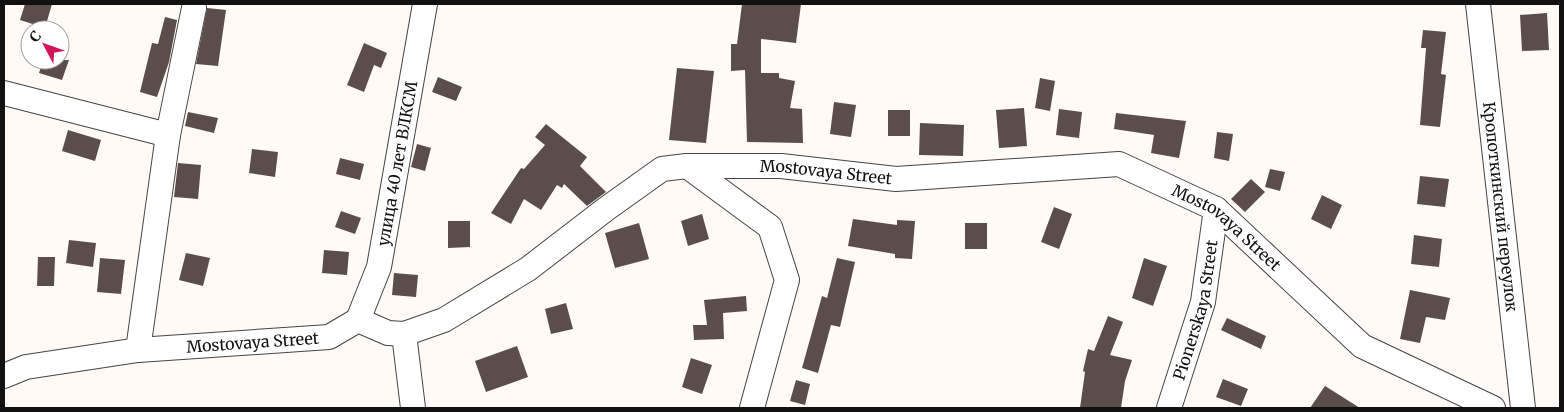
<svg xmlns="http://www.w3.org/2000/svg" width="1564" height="412" font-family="Merriweather,serif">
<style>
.building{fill:#5b4d4c}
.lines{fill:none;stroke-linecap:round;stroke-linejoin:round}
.minor-casing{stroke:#444;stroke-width:26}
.minor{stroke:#fff;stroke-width:24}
.labels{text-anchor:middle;stroke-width:5;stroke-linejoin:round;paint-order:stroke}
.street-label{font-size:16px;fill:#111;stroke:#fff}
</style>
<rect width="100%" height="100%" fill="#fffaf5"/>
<path class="building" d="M25 4H52L45 28 20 20Z
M742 4H801L796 43 761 39V73H779V78L795 81 790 108 802 109 803 143 747 142 745 70 731 71V44H737Z
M207 8 226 10 218 66 196 64Z
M1547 13 1549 50 1522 51 1520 15Z
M165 17 177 20 169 62 157 97 140 92 152 43 158 44Z
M1423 30 1446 32 1441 74 1446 75 1440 127 1420 125 1426 48H1421Z
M364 43 387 53 381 68 374 65 364 92 347 85Z
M43 60H69L62 80 39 73Z
M677 68 714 71 706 143 669 140Z
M438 77 462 87 456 101 432 92Z
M1040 78 1055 81 1050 111 1035 108Z
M834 102 856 105 851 137 830 134Z
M1024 108 1027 146 999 148 996 110Z
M1059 109 1082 112 1079 138 1056 135Z
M888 110H910V136H888Z
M188 112 218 118 214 133 185 126Z
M1116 113 1186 121 1179 158 1151 153 1154 135 1114 129Z
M920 123 964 125 963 156 919 155Z
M546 124 587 157 580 166 606 192 587 206 564 184 562 188 557 185 541 210 524 199 511 224 491 213 521 168 524 169 545 145 535 137Z
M68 130 101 140 95 161 62 151Z
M1217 132 1233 134 1229 161 1214 158Z
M417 144 431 148 425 171 411 167Z
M252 149 278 152 275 177 249 173Z
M340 158 364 164 360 180 336 174Z
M178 163 201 165 198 199 174 197Z
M1270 169 1285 172 1280 191 1265 187Z
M1420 176 1449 179 1445 207 1417 204Z
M1251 179 1265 192 1245 212 1231 199Z
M1322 195 1342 205 1331 229 1311 219Z
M1054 207 1072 214 1059 249 1041 242Z
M341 211 361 218 355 234 335 227Z
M702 214 709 239 688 246 681 221Z
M853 219 897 225V220L915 221 912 259 895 258V254L848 246Z
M448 221H470V247L448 248Z
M639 223 649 259 615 268 605 233Z
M965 223H987V249H965Z
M1414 235 1442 239 1439 267 1411 264Z
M69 240 96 243 93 267 66 263Z
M324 250 349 252 347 275 322 273Z
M186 253 210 258 203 286 179 280Z
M38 257H55L54 286H37Z
M100 258 125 260 121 294 97 292Z
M837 258 855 262 840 327 831 325 818 373 802 368 822 296 827 298Z
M1144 258 1167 266 1153 306 1132 298Z
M394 273 418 275 416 297 392 295Z
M1410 290 1450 298 1445 320 1426 317 1420 343 1400 339Z
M746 296 747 311 723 313 724 339 694 340 693 325H707L704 300Z
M566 303 573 329 551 334 545 309Z
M1108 316 1123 322 1110 355 1132 360 1125 381 1121 408H1080L1085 372 1083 371 1088 349 1094 351Z
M1227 318 1266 336 1261 349 1221 330Z
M517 346 528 377 486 392 475 361Z
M691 358 712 365 702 394 682 387Z
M1223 379 1248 389 1241 406 1216 397Z
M796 380 810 384 805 405 790 401Z
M1325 386 1360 408H1310Z"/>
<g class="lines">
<defs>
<g id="minor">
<path id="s1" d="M1478 4 1523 408"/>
<path d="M4 93 168 135"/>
<path d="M687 166 770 227 787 280 752 408"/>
<path id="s2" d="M358 320 388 333 404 334 444 320 528 269 606 209 662 169 687 166H781L896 179 1119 164 1216 209 1362 346 1493 408"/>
<path id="s3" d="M358 320 379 267 425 4"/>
<path d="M404 334 413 408"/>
<path d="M138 350 168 135 194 8"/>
<path id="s4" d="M4 376 26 367 138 350 329 337 358 320"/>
<path id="s5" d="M1169 408 1203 302 1216 209"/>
</g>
</defs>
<use href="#minor" class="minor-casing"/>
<use href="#minor" class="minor"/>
</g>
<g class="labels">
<g class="street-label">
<text dy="6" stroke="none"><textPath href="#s3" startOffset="162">улица 40 лет ВЛКСМ</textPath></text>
<text dy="6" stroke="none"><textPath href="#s2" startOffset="521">Mostovaya Street</textPath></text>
<text dy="6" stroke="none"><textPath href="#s1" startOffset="204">Кропоткинский переулок</textPath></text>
<text dy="6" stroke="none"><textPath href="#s2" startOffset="941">Mostovaya Street</textPath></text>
<text dy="6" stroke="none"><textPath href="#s5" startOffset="102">Pionerskaya Street</textPath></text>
<text dy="6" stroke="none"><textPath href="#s4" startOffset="252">Mostovaya Street</textPath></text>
</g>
</g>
<rect width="1564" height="412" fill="none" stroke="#111111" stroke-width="10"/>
<g transform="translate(45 45) rotate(311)"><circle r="24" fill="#ffffff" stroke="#a0a0a0"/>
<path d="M0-4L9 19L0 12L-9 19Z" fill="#d21759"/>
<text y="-8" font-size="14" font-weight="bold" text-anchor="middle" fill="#111111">С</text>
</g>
</svg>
